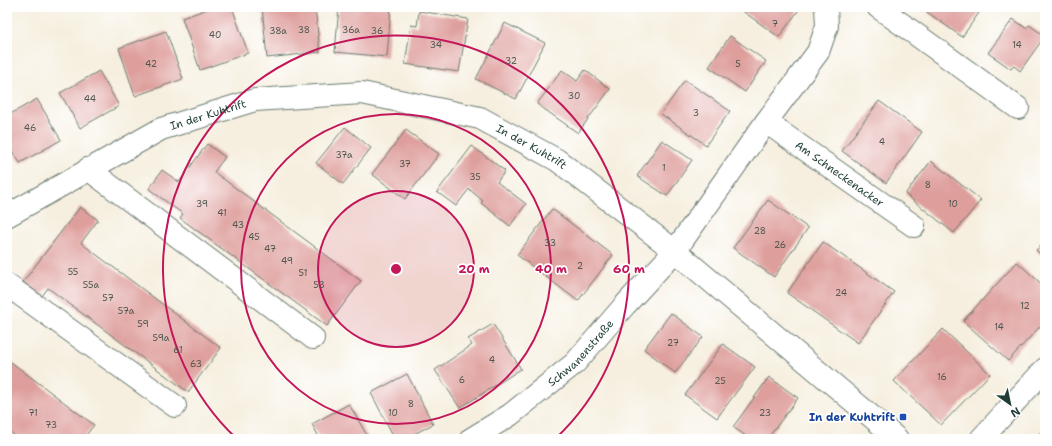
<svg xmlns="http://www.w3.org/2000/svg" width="1052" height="446" font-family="'Shantell Sans',sans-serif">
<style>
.building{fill:#de9f9c}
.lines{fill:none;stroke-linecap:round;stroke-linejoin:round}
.minor-casing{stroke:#6a7b70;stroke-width:24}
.minor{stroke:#fff;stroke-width:22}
.ring{fill:none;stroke:#c2185b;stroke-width:2}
.transit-dot{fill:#1a4fb4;stroke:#fff;stroke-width:1.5}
.labels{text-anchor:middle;stroke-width:3.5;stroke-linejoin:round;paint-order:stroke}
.number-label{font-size:9px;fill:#4f564e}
.street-label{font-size:11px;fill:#1f3d34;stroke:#fff}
.transit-label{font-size:11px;font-weight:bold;fill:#164399;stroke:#fff;text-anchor:end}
.centre{fill:#c2185b;stroke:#fff;stroke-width:2}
.ring-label{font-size:12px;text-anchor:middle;font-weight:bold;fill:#c2185b;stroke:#fff;stroke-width:3.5;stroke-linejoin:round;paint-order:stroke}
</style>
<rect width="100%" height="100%" fill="#fff"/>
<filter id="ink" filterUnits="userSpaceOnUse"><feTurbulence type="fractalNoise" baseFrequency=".025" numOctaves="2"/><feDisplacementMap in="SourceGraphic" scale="8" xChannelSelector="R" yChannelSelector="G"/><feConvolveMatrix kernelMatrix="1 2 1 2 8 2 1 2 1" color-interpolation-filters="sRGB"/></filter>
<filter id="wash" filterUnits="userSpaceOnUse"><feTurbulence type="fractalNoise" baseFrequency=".012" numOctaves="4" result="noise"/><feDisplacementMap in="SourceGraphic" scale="16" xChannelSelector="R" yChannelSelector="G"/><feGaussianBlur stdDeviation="0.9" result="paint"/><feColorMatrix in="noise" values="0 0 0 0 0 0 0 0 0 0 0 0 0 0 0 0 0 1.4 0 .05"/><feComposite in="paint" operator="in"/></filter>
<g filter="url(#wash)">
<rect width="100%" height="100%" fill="#f6efdf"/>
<g id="blocks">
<path class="building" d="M213 7H232L248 53 200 70 182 18Z
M262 7H315L320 52 267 58Z
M339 7H391L387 57 335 52Z
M743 7H801L779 37 741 10Z
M931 7H983L962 37 927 12Z
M419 11 468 19 459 72 405 64 411 25 417 26Z
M1013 19 1026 28 1029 25 1045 36 1020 71 1014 66 1011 69 988 53Z
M505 23 545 43 516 99 476 79Z
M166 31 183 79 135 96 119 48Z
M730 36 766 61 745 92 709 67Z
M562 70 577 81 585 70 610 89 578 133 537 104Z
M99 71 119 106 80 128 60 93Z
M685 80 730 111 706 145 661 114Z
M37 99 61 140 20 163 10 147 7 148V116Z
M879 101 922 132 886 183 842 151Z
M345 127 371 148 343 184 316 163Z
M406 130 439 154 405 199 372 174Z
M662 140 692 160 667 196 637 176Z
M207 144 225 157 214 172 361 281 327 326 180 218 183 214 149 189 162 170 179 182Z
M472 146 505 171 497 182 526 204 510 226 481 203 483 201 469 189 456 206 437 192Z
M931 161 981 200 954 233 905 194Z
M768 200 808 228 774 277 733 248Z
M80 207 98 220 81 243 221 348 188 392 48 288 42 296 23 282Z
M552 209 613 255 578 301 517 255Z
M1045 241V259L1036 250Z
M823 242 894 292 858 343 787 293Z
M1017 262 1045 287V321L1008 361 963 321Z
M671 313 703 337 675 373 644 349Z
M493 324 521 369 460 408 435 370 472 345 468 339Z
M943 329 990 374 941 425 894 381Z
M723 344 755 367 717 418 685 395Z
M7 359 94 425 83 439H20L7 430Z
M407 374 433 424 405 439H395L371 393Z
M769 377 798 398 767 439H750L733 427Z
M349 404 369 439H320L312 424Z
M1045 428V439H1034Z"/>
</g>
</g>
<g filter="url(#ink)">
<use href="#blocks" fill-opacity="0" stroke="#6a7b70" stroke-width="1"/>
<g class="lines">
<defs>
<g id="minor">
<path d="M878 7 1018 108"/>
<path id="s1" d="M766 122 914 226"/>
<path d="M88 169 313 338"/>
<path id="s2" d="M7 216 161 129 255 100 362 93 480 118 557 160 675 251 878 422 897 439"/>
<path d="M7 285 175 406"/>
<path id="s3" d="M471 439 510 415 575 363 625 305 675 251 766 122 818 52 827 26 826 7"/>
<path d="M981 439 1045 369"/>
</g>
</defs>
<use href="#minor" class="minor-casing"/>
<use href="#minor" class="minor"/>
</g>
</g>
<circle cx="396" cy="269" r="78" fill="#c2185b" fill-opacity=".12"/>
<g class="ring">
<circle cx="396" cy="269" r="78"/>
<circle cx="396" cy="269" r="155"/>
<path d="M236 438A233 233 0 1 1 556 438"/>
</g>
<rect class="transit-dot" x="899" y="413" width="8" height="8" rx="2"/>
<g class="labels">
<g class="number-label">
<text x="775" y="27">7</text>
<text x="304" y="33">38</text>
<text x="351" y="33">36a</text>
<text x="278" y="34">38a</text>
<text x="377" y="34">36</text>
<text x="215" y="38">40</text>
<text x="436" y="48">34</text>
<text x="1017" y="48">14</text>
<text x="511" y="64">32</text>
<text x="151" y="67">42</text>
<text x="738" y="67">5</text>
<text x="574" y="99">30</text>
<text x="90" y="102">44</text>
<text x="696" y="116">3</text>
<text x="30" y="131">46</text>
<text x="882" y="145">4</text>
<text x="344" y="158">37a</text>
<text x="405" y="167">37</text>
<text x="664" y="171">1</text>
<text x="475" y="180">35</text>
<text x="928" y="188">8</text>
<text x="202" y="207">39</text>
<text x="953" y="207">10</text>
<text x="222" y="216">41</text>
<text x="238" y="228">43</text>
<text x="760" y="234">28</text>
<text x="254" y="240">45</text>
<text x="550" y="246">33</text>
<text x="780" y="248">26</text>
<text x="270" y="252">47</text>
<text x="287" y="264">49</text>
<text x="580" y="269">2</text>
<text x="73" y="275">55</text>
<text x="303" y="276">51</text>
<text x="91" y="288">55a</text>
<text x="319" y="288">53</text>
<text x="841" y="296">24</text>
<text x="108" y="301">57</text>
<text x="1025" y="309">12</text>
<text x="126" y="314">57a</text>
<text x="143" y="327">59</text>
<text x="999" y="330">14</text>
<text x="161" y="341">59a</text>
<text x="673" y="346">27</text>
<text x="178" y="353">61</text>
<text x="492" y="363">4</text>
<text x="196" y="367">63</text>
<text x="942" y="380">16</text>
<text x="462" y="383">6</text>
<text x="720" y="384">25</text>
<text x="411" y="407">8</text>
<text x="33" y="416">71</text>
<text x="393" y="416">10</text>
<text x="765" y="416">23</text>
<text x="51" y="428">73</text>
</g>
<g class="street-label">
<text dy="4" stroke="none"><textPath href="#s2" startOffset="226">In der Kuhtrift</textPath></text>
<text dy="4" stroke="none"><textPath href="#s2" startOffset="562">In der Kuhtrift</textPath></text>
<text dy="4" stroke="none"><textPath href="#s1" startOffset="90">Am Schneckenacker</textPath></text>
<text dy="4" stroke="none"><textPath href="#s3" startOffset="140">Schwanenstraße</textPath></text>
</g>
<g class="transit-label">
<text x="895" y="421">In der Kuhtrift</text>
</g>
</g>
<circle cx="396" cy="269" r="6" class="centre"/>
<g class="ring-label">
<text x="474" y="273">20 m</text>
<text x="551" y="273">40 m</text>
<text x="629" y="273">60 m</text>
</g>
<rect width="1052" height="446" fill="none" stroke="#fff" stroke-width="24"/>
<g transform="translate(1010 404) rotate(147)" stroke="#ffffff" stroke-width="3" paint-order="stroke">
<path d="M0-3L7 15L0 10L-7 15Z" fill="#1f3d34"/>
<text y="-6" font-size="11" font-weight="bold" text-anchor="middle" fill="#1f3d34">N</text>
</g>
</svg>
